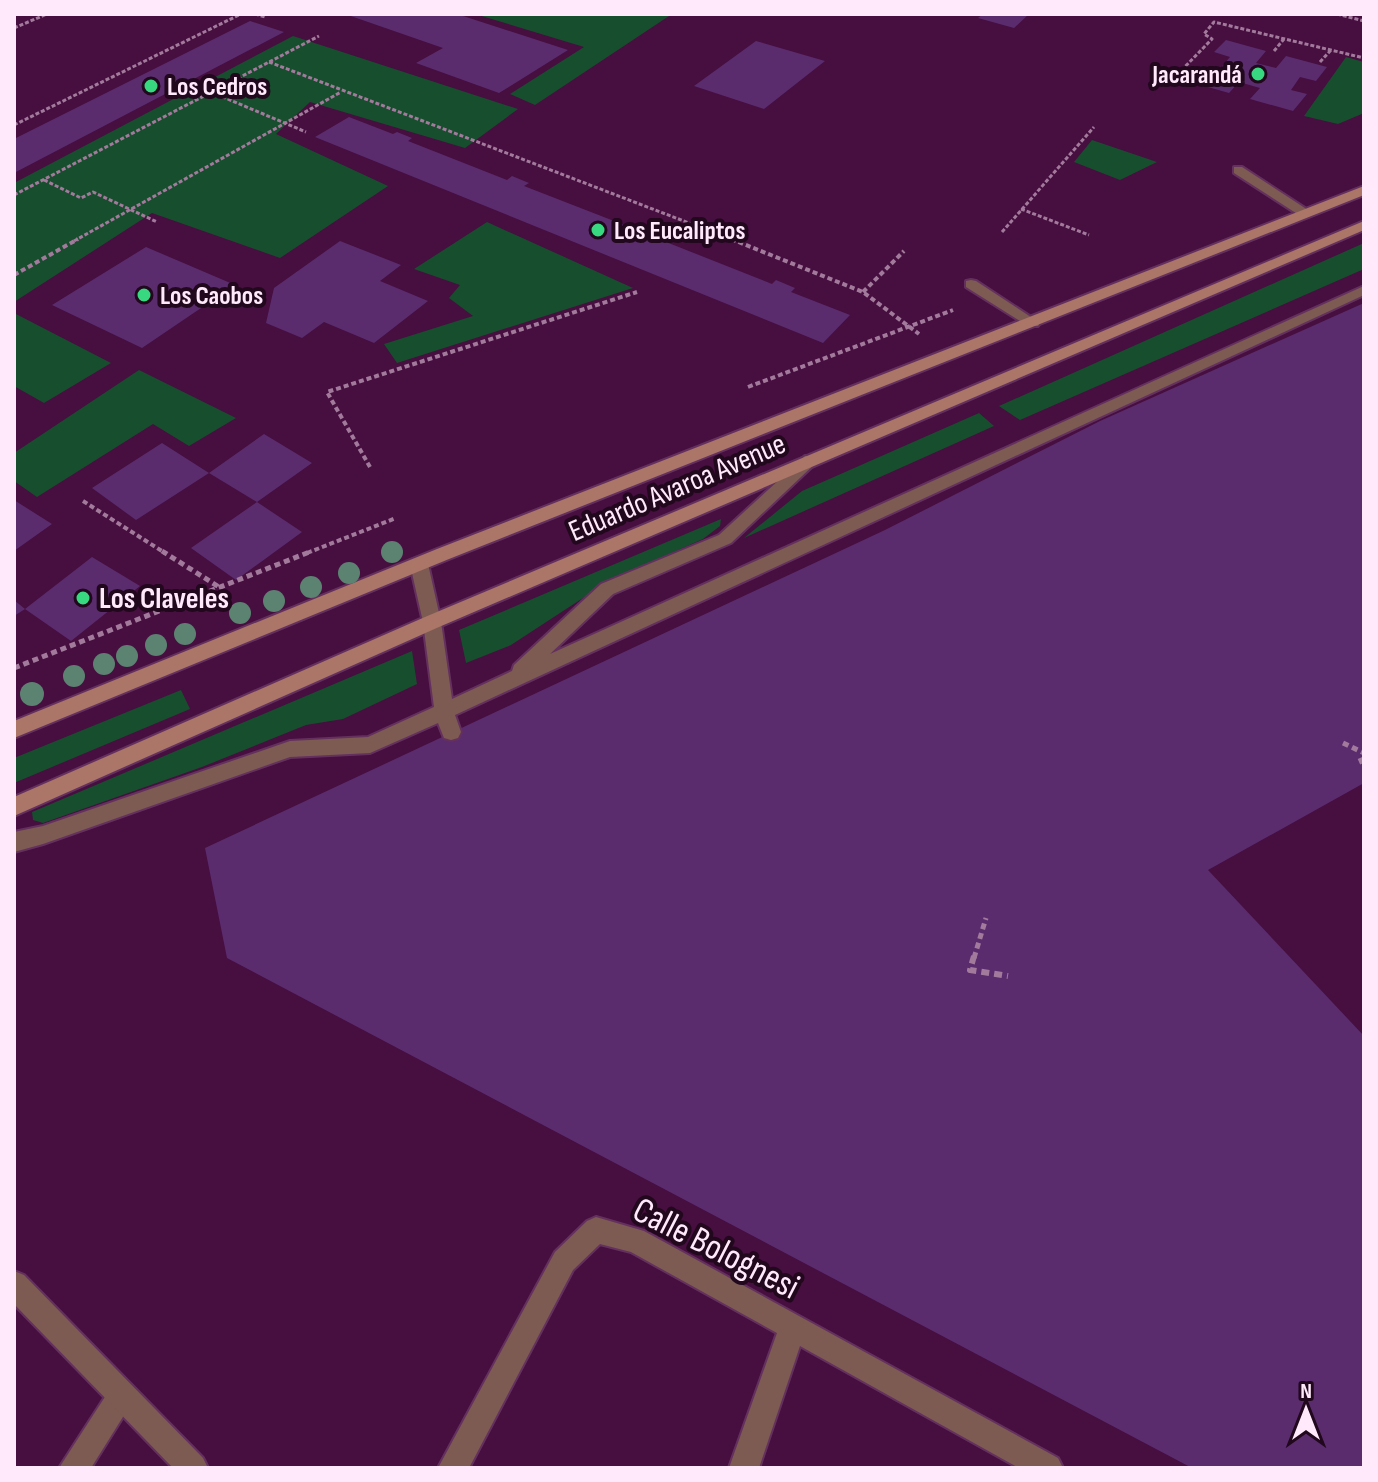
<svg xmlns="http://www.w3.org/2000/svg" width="1378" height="1482" font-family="'Sofia Sans Condensed',sans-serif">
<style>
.green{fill:#174e2e}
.building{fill:#5a2c6e}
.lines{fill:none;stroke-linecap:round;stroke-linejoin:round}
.service-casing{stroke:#64315e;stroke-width:4}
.pedestrian-casing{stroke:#64315e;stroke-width:4}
.minor-casing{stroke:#64315e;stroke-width:4}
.secondary-casing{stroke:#64315e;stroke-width:4}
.path-far3{stroke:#a27a9c;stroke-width:3;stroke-dasharray:4 2;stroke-linecap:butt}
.path-far2{stroke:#a27a9c;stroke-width:4;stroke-dasharray:5 3;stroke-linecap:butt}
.path-far1{stroke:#a27a9c;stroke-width:5;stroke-dasharray:6 4;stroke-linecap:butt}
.path{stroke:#a27a9c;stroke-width:6;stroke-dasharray:8 5;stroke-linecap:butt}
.service{fill:#7d5b52;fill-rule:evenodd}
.pedestrian{fill:#7d5b52;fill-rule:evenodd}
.minor{fill:#7d5b52;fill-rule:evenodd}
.secondary{fill:#ab7568;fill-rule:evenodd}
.tree{fill:#5c8271}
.poi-dot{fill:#37d880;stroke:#21081d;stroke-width:3}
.labels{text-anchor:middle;stroke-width:8;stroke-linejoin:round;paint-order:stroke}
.far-poi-label{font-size:26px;font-weight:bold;fill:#ffe9fa;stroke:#21081d;text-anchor:start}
.street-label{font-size:30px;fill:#ffe9fa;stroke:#21081d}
.poi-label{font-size:30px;font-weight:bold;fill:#ffe9fa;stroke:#21081d;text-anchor:start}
.near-street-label{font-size:36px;fill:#ffe9fa;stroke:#21081d}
</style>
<rect width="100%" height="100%" fill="#470e40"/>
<path class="green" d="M475 14H672L535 105 510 94 584 47Z
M293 36 518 109 465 148 310 102 276 134 388 186 280 258 152 213 14 302V183Z
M1346 57 1364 62V113L1338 124 1304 116Z
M1092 140 1157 162 1120 180 1074 162Z
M487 222 633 288 397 363 384 344 473 316 449 298 460 285 414 269Z
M1364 243V269L1020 420 999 406Z
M14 313 111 363 44 403 14 386Z
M139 370 236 418 189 446 153 424 37 497 14 481V453Z
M979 413 994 426 744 538 802 491Z
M721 519 720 526 703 539 609 581 511 645 466 663 459 630Z
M412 651 417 684 343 719 306 725 202 767 43 823 33 820 32 812Z
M181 690 190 709 14 783V758Z"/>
<path class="building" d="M345 14H457L568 50 499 93 416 63 443 48Z
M983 14H1029L1014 28 978 18Z
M250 21 284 32 14 173V139Z
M1226 40 1266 51 1256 63 1276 68 1286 56 1327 67 1316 81 1300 77 1291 90 1307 94 1293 111 1250 99 1260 88 1239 82 1229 93 1187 81 1201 66 1218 71 1230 57 1214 52Z
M756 41 825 61 764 109 694 86Z
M349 117 393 134 397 132 412 138 408 141 507 180 512 176 529 183 524 186 632 228 636 225 656 233 651 236 772 284 776 280 795 288 791 292 850 315 823 343 315 137Z
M340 241 401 265 380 281 428 301 374 343 324 322 302 338 266 323 274 288Z
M146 247 235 285 142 348 52 305Z
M1364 303V783L1208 870 1364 1036V1468H1192L227 958 205 848 885 530 1100 421Z
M264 434 312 463 257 502 209 473Z
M162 443 209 473 136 520 92 488Z
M14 500 52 524 14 551Z
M257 502 302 532 236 580 191 548Z
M92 557 140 586 71 641 25 609 14 616V600L25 609Z"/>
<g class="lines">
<defs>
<path id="service" d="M1234 167H1242L1314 214 1302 217 1234 173Z
M971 280 976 281 1040 323 1038 326H1028L966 287V281Z
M1364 286V295L455 715 461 732 458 738 451 740 444 738 438 723 370 753 290 757 43 844 14 852V832L43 826 290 741 368 737 434 707 423 622 410 564 413 559H425L428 564 441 622 452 699 512 671 514 665 601 584 719 535 805 456H817L819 460 731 543 613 594 550 654Z"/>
<path id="pedestrian" d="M122 1382 132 1386 136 1396 91 1468H59L112 1386Z"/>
<path id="minor" d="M596 1217 644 1231 1058 1458 1063 1468H1019L800 1346 759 1468H729L777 1333 631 1252 600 1244 573 1270 469 1468H438L555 1252 587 1221Z
M14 1271 24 1275 203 1458 208 1468H173L14 1304Z"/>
<path id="secondary" d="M1364 186V195L449 559 14 738V721L437 549Z
M1364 221V230L439 627 14 816V797L425 617Z"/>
</defs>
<use href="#service" class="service-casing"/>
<use href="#pedestrian" class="pedestrian-casing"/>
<use href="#minor" class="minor-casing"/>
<use href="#secondary" class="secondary-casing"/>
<path class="path-far3" d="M255 14 265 17
M1337 14 1364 21
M14 28 47 14
M1274 51 1284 39
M269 62 736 241
M1320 62 1331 50
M1173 79 1212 39 1204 34 1214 22 1364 58
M211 92 306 132
M14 125 241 14
M44 180 81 198 93 192 157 222
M14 195 319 36
M1021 209 1089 235
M1002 232 1094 127
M74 241 341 92"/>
<path class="path-far2" d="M731 239 863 292 919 334
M14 275 78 239
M863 292 904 251
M748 387 953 310
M370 467 327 392 637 292
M83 501 165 553
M307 553 396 518"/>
<path class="path-far1" d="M162 551 219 587
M14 668 312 551
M1343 743 1364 753
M1360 758 1364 767
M974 958 986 918"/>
<path class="path" d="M974 956 970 970 1008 976"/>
<use href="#service" class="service"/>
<use href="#pedestrian" class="pedestrian"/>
<use href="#minor" class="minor"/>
<use href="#secondary" class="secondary"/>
</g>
<g class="tree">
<circle cx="392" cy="552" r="11"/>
<circle cx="349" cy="573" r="11"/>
<circle cx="311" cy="587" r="11"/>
<circle cx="274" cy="601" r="11"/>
<circle cx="240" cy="613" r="11"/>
<circle cx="185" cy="634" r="11"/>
<circle cx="156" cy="645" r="11"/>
<circle cx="127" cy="656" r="11"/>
<circle cx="104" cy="664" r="11"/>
<circle cx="74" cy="676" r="11"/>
<circle cx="32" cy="694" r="12"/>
</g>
<g class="poi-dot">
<circle cx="1258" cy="74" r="8"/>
<circle cx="151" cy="86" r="8"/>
<circle cx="598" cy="230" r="8"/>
<circle cx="144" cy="295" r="8"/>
<circle cx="83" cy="598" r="8"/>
</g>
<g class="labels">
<g class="far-poi-label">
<text x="1242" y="83" text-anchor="end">Jacarandá</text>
<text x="167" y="95">Los Cedros</text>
<text x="614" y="239">Los Eucaliptos</text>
<text x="160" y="304">Los Caobos</text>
</g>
<g class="street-label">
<text transform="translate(677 487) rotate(-23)" y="10">Eduardo Avaroa Avenue</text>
</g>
<g class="poi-label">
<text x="99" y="608">Los Claveles</text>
</g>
<g class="near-street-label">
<text transform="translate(717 1247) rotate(27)" y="13">Calle Bolognesi</text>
</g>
</g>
<rect width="1378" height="1482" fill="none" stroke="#ffe9fa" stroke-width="32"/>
<g transform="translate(1306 1410)" stroke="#21081d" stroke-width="6" paint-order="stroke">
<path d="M0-6L14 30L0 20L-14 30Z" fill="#ffe9fa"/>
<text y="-12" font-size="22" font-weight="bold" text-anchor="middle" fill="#ffe9fa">N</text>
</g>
</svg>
